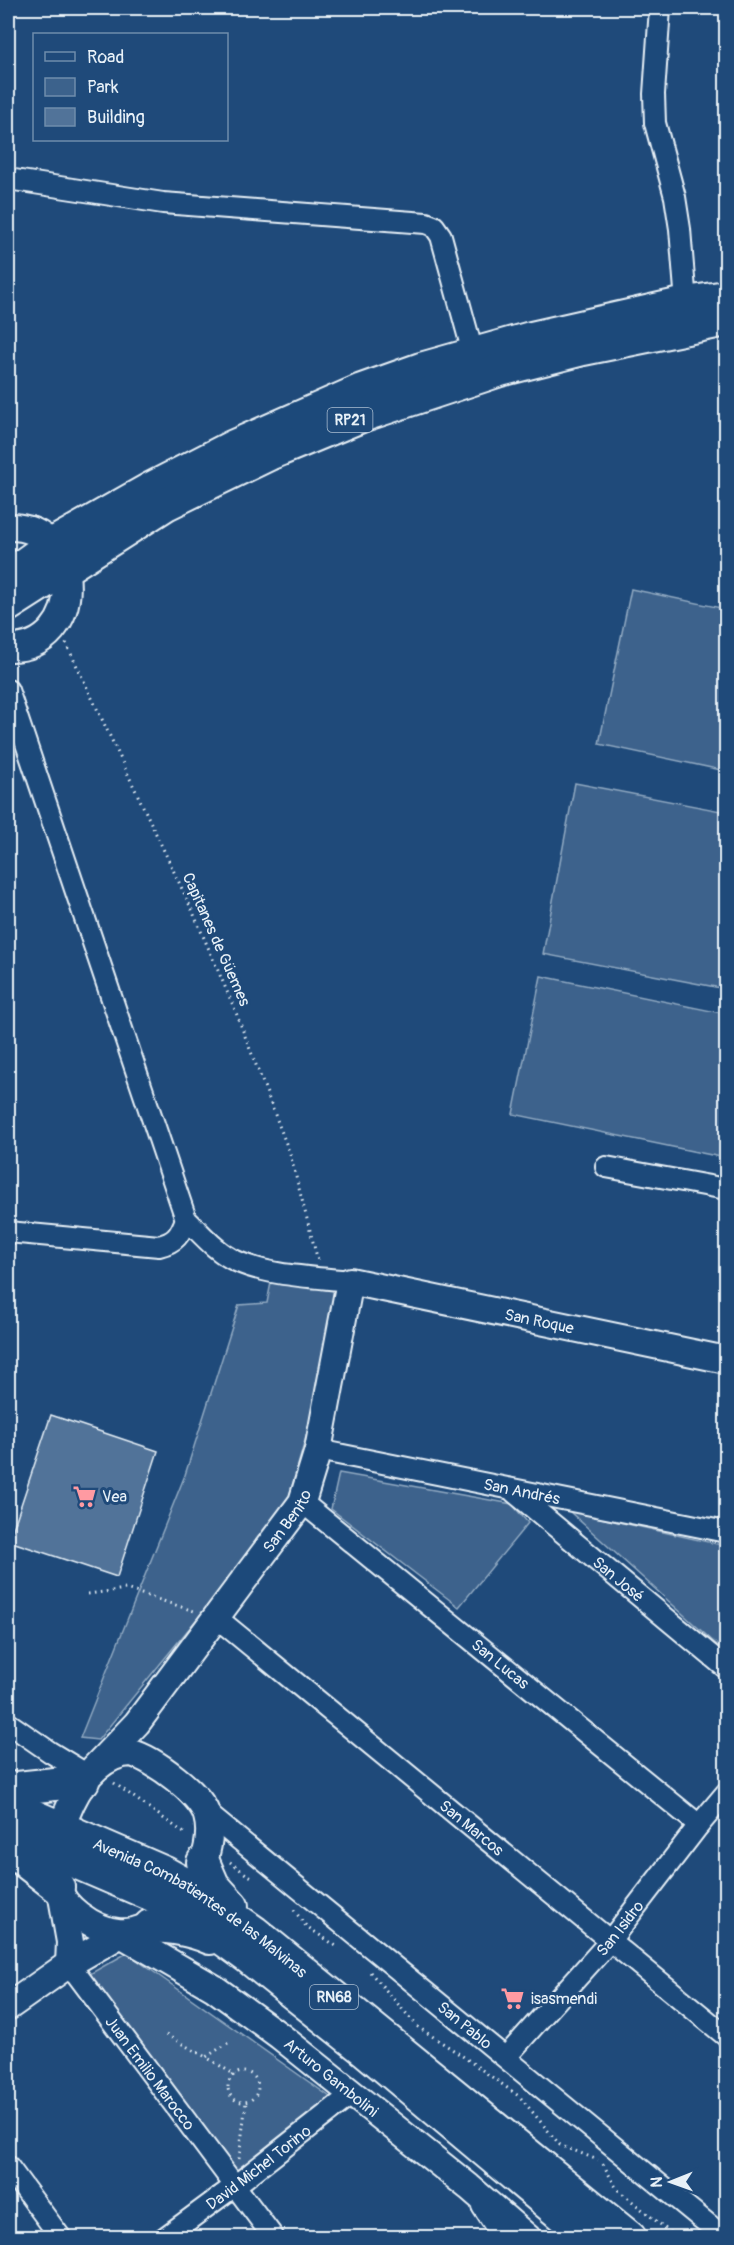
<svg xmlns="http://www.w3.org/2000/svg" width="734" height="2245" font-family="Pangolin,sans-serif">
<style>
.green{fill:#3c628c;stroke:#92aac2;stroke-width:1.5}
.building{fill:#517399;stroke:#e8f1f8;stroke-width:1.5}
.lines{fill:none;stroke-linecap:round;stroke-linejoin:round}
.minor-casing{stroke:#e8f1f8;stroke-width:24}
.tertiary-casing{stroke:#e8f1f8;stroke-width:30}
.primary-casing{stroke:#e8f1f8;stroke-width:36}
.path{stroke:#e8f1f8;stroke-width:3;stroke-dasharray:1.5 4.5;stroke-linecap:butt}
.minor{stroke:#1f4a7a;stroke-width:20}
.tertiary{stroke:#1f4a7a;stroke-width:26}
.primary{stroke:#1f4a7a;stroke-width:32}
.labels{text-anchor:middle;stroke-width:6;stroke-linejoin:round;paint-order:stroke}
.shield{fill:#1f4a7a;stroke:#acbfd2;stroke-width:1.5}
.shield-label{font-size:15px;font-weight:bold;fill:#e8f1f8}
.street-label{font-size:16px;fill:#e8f1f8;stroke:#1f4a7a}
.poi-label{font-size:16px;fill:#e8f1f8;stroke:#1f4a7a;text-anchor:start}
</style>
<rect width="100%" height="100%" fill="#1f4a7a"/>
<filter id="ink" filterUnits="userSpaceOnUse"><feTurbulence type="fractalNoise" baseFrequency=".0167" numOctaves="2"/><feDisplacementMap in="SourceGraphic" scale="12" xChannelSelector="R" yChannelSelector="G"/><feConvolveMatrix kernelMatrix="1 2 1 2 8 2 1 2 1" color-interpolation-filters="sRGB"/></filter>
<g filter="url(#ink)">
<path class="green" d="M631 589 726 609V771L599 744Z
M575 783 726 812V989L543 954Z
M541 976 726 1014V1158L513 1114Z
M273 1272 350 1281 285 1511 98 1740 80 1738 185 1475 239 1305 267 1303Z
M339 1473 512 1504 528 1523 459 1607 331 1509Z
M569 1511 726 1546V1653Z
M127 1953 333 2099 236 2185 88 1975Z"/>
<path class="building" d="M51 1415 158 1451 117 1577 9 1541Z"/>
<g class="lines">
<defs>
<g id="minor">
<path d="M660 8 654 94 655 123 675 197 680 229 686 303"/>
<path d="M8 179 163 203 426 223 434 226 441 236 473 353"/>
<path d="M8 690 186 1219"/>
<path d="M606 1167 726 1189"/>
<path d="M8 1232 159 1246C176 1242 180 1235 186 1219 201 1233 216 1252 236 1261 268 1276 315 1277 350 1281"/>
<path id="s1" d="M318 1450 726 1532"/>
<path id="s2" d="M514 1492 726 1668"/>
<path id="s3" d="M302 1502 699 1825"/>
<path id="s4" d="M217 1618 726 2036"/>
<path d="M8 1723 50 1752 88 1775"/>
<path id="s5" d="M207 1813 725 2238"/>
<path id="s6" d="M69 1964 274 2238"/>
<path id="s7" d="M506 2057 609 1942 699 1825 726 1793"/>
<path d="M8 2166 61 2238"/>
<path d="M482 2206 503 2238"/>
<path id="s8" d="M164 2238 236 2185 352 2094"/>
</g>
<g id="tertiary">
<path d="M8 527C87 525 86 650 8 648"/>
<path d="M132 1753C153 1759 202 1794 207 1816 215 1843 198 1884 180 1904 175 1909 168 1913 162 1918 132 1939 107 1936 79 1915 70 1908 60 1897 58 1886 48 1841 79 1754 132 1753Z"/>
<path id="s9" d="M94 1768 137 1723 302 1502 318 1450 350 1281 726 1360"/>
<path d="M62 1897 70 1942 69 1964"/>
<path id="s10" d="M121 1934 214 1988 280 2036 469 2187 528 2238"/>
<path d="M8 2007 69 1964 121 1934"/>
</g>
<g id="primary">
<path d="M8 576 51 545 152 488 232 447 362 390 421 369 531 338 686 303 726 297"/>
<path d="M8 605 166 504 269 454 361 416 500 370 583 349 726 320"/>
<path d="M8 1789 83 1781"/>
<path id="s11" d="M8 1805 165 1873 192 1888 254 1932 630 2238"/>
<path d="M8 1833 178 1906 248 1957 366 2051 589 2238"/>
<path d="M8 1848 58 1887"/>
<path d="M203 1862 213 1885 232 1906"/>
<path d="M150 1926C171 1927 190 1929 210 1938"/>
</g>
</defs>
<use href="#minor" class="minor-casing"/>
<use href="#tertiary" class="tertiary-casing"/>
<use href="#primary" class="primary-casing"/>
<path class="path" d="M66 643 192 910 235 1010 290 1154 318 1261
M88 1594 126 1589 194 1611
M114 1783 187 1835
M230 1862 246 1874 254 1878
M294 1910 306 1926 339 1948
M370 1972 418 2027 461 2055 520 2097 560 2145 598 2160
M166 2035 206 2057
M228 2043 206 2057 235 2075
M228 2087a15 15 0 1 1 30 0a15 15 0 1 1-30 0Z
M239 2159 246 2102
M603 2164 617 2189 677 2238"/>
<use href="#minor" class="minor"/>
<use href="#tertiary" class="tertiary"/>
<use href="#primary" class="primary"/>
</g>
</g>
<defs>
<symbol id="supermarket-bare" viewBox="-9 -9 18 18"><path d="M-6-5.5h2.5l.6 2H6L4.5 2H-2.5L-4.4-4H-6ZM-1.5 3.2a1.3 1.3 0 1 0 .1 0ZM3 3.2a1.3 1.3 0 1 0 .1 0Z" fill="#ff9aa2" stroke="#1f4a7a" stroke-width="2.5" paint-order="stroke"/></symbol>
</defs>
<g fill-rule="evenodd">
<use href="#supermarket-bare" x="68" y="1480" width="33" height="33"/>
<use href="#supermarket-bare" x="496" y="1982" width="33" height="33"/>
</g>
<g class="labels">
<g class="shield">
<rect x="327.5" y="408" width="45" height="24" rx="4.5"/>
<rect x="310" y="1985" width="48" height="24" rx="4.5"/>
</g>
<g class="shield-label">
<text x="350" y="425">RP21</text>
<text x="334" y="2002">RN68</text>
</g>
<g class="street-label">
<text transform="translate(217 939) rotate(66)" y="6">Capitanes de Güemes</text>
<text dy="6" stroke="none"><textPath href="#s9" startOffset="758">San Roque</textPath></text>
<text dy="6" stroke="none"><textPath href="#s1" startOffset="208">San Andrés</textPath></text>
<text dy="6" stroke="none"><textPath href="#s9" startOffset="314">San Benito</textPath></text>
<text dy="6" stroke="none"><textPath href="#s2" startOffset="136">San José</textPath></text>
<text dy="6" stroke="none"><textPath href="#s3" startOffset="256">San Lucas</textPath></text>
<text dy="6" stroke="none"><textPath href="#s4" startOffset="330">San Marcos</textPath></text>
<text dy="6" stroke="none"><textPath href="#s11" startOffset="219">Avenida Combatientes de las Malvinas</textPath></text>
<text dy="6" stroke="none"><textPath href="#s7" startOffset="172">San Isidro</textPath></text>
<text dy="6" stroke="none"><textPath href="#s5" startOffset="334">San Pablo</textPath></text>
<text dy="6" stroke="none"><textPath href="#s6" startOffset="136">Juan Emilio Marocco</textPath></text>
<text dy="6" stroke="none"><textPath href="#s10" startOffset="255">Arturo Gambolini</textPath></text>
<text dy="6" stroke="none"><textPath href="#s8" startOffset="118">David Michel Torino</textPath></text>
</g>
<g class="poi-label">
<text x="102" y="1502">Vea</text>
<text x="531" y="2004">isasmendi</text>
</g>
</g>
<rect width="734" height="2245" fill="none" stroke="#1f4a7a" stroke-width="30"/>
<rect x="15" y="15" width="704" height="2215" fill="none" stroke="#e8f1f8" stroke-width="2" filter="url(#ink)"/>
<rect x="33" y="33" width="195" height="108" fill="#1f4a7a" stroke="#6f8dac" stroke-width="1.5"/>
<rect x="45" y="52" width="30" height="9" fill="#1f4a7a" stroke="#6f8dac" stroke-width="1.5"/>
<text x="87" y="63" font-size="18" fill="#e8f1f8">Road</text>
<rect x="45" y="78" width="30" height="18" fill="#3c628c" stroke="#6f8dac" stroke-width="1.5"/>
<text x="87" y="93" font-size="18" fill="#e8f1f8">Park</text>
<rect x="45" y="108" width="30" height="18" fill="#517399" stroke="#6f8dac" stroke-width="1.5"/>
<text x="87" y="123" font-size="18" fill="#e8f1f8">Building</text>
<g transform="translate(671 2182) rotate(269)" stroke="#1f4a7a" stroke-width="4.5" paint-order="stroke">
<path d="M0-4.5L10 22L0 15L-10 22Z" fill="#e8f1f8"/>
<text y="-9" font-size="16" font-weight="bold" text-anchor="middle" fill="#e8f1f8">N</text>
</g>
</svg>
